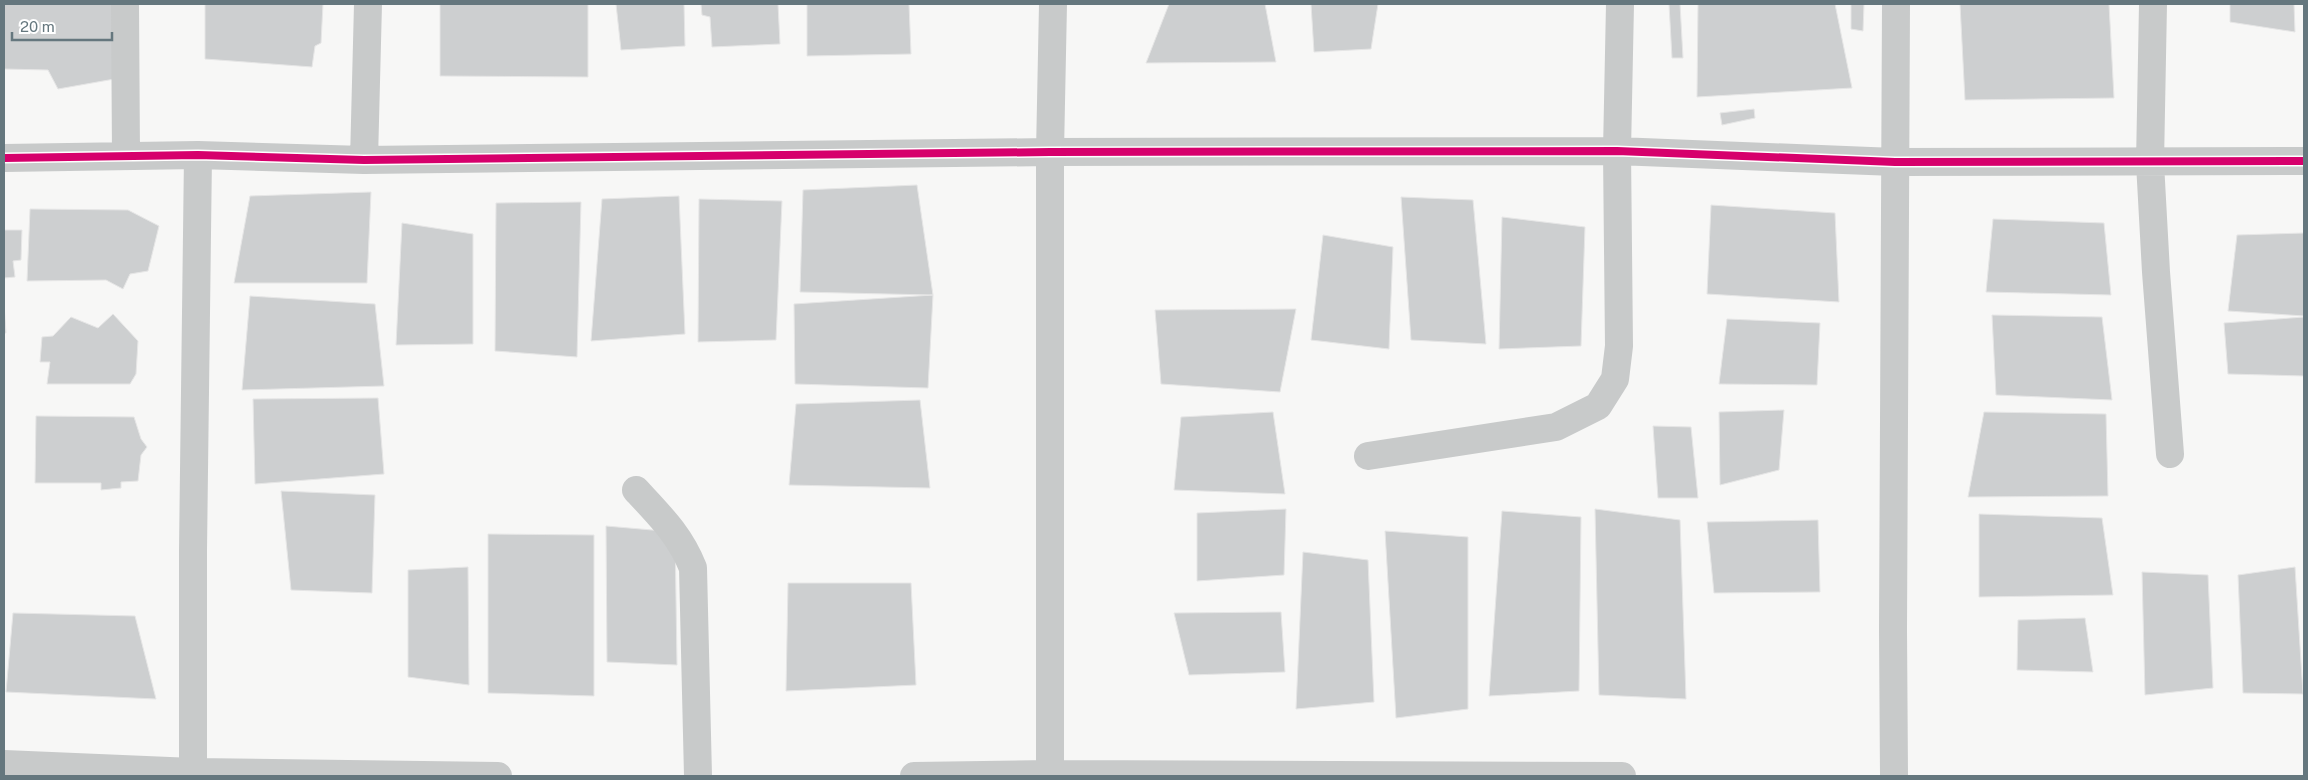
<svg xmlns="http://www.w3.org/2000/svg" width="2308" height="780" font-family="'Public Sans',sans-serif">
<style>
.building{fill:#cdcfd0;stroke:#e6e6e6}
.lines{fill:none;stroke-linecap:round;stroke-linejoin:round}
.minor{stroke:#c8caca;stroke-width:28}
.cycleway-casing{stroke:#fff;stroke-width:11}
.cycleway{stroke:#d6006c;stroke-width:8}
</style>
<rect width="100%" height="100%" fill="#f7f7f6"/>
<path class="building" d="M4 4H112L120 78 58 89 48 70 4 69Z
M205 4H323L321 43 315 46 312 67 205 59Z
M440 4H588V77L440 76Z
M616 4H684L685 46 621 50Z
M701 4H778L780 44 712 47 710 17 702 15Z
M807 4H909L911 54 807 56Z
M1169 4H1265L1276 62 1146 63Z
M1311 4H1378L1371 49 1314 52Z
M1669 4H1680L1683 58H1672Z
M1698 4H1835L1852 88 1697 97Z
M1851 4H1864L1863 31 1851 29Z
M1960 4H2109L2114 98 1965 100Z
M2230 4H2294L2295 32 2230 22Z
M1754 109 1755 118 1722 125 1720 113Z
M917 185 933 295 800 292 803 190Z
M371 192 367 283H234L250 196Z
M679 196 685 334 591 341 602 199Z
M1401 197 1473 200 1486 344 1411 340Z
M699 199 782 201 776 340 698 342Z
M581 202 577 357 495 351 496 203Z
M1711 205 1835 213 1839 302 1707 294Z
M30 209 128 210 159 226 148 271 130 274 123 289 106 280 27 281Z
M1502 217 1585 227 1581 346 1499 349Z
M1993 219 2104 223 2111 295 1986 292Z
M402 223 473 234V344L396 345Z
M4 230H22L21 260 13 261 15 277 4 278Z
M2304 233V316L2228 311 2237 235Z
M1323 235 1393 247 1389 349 1311 340Z
M933 295 928 388 795 384 794 304Z
M250 296 375 304 384 386 242 390Z
M4 305 6 333H4Z
M1296 309 1280 392 1161 384 1155 310Z
M113 314 138 341 136 374 130 384H47L50 362H40L42 337 53 336 71 317 98 328Z
M1992 315 2102 317 2112 400 1996 395Z
M2304 317V376L2228 374 2224 323Z
M1727 319 1820 323 1817 385 1719 384Z
M378 398 384 474 255 484 253 399Z
M920 400 930 488 789 485 796 404Z
M1784 410 1779 470 1720 485 1719 412Z
M1273 412 1285 494 1174 490 1181 417Z
M1984 412 2106 414 2108 496 1968 497Z
M36 416 134 417 141 439 147 447 141 455 138 481 121 482V488L101 490V483H35Z
M1653 426 1691 427 1698 498H1658Z
M281 491 375 495 372 593 291 590Z
M1286 509 1284 575 1197 581V513Z
M1595 509 1680 520 1686 699 1599 695Z
M1502 511 1581 517 1579 691 1489 696Z
M1979 514 2102 518 2113 595 1979 597Z
M1818 520 1820 592 1714 593 1707 522Z
M606 526 675 532 677 665 607 662Z
M1385 531 1468 537V709L1396 718Z
M488 534 594 535V696L488 693Z
M1303 552 1368 560 1374 702 1296 709Z
M468 567 469 685 408 677V570Z
M2295 567 2303 694 2243 693 2238 575Z
M2142 572 2208 575 2213 688 2145 695Z
M788 583H911L916 685 786 691Z
M1281 612 1285 672 1189 675 1174 613Z
M13 613 135 616 156 699 6 692Z
M2085 618 2093 672 2017 670 2018 620Z"/>
<g class="lines">
<path class="minor" d="M125 4 126 156
M2153 4 2150 163 2156 272 2170 454
M4 158 198 155 364 160 1050 152 1617 151 1895 162 2304 161
M364 160 368 4
M1368 456 1556 427 1598 406 1615 379 1619 346 1617 151 1620 4
M636 490C660 516 680 535 693 568L698 776
M4 764 193 772 498 776
M193 776V550L198 155
M914 776 1050 774 1622 776
M1050 776V152L1053 4
M1894 776 1893 630 1896 4"/>
<defs>
<path id="cycleway" d="M4 158 198 155 364 160 1050 152 1617 151 1895 162 2304 161"/>
</defs>
<use href="#cycleway" class="cycleway-casing"/>
<use href="#cycleway" class="cycleway"/>
</g>
<rect width="2308" height="780" fill="none" stroke="#65777e" stroke-width="10"/>
<path d="M12 32v8h100v-8" fill="none" stroke="#65777e" stroke-width="2.5"/>
<text x="20" y="32" font-size="15" fill="#65777e" stroke="#ffffff" stroke-width="4" paint-order="stroke">20 m</text>
</svg>
